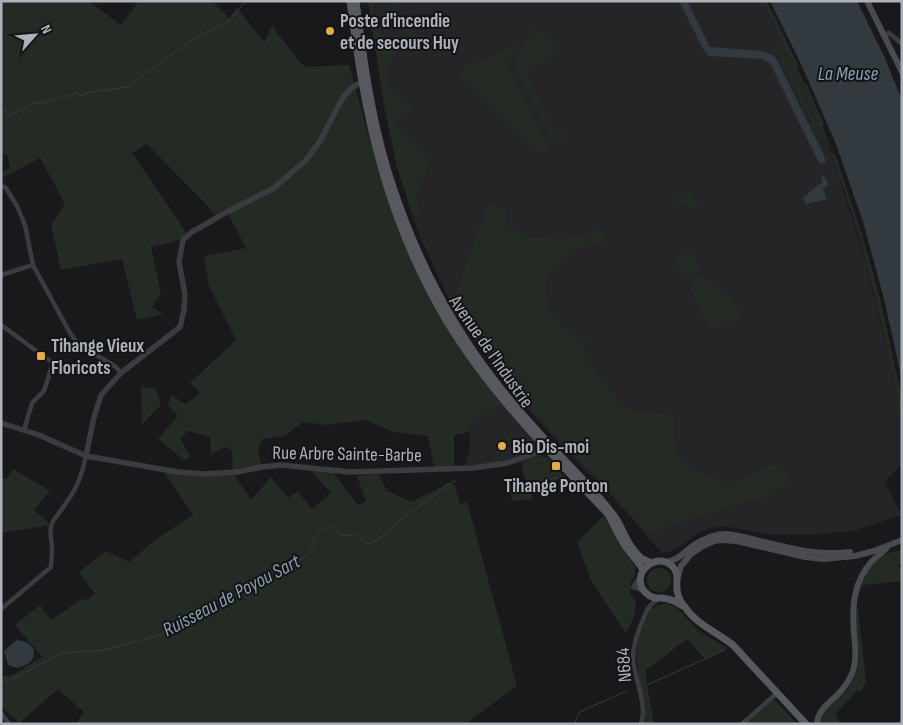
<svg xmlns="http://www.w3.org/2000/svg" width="903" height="725" font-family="'Sofia Sans Condensed',sans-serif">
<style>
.built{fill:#252528}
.green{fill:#242b24}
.water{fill:#323a40}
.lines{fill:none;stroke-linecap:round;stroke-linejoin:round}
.stream{stroke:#323a40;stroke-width:1}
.minor{stroke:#3b3c40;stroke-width:4.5}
.tertiary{stroke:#3b3c40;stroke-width:5.5}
.secondary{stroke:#494b50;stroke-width:6}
.primary{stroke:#57595f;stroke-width:7}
.rail{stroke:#505257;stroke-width:1;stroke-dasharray:6 5;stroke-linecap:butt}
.poi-dot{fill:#e3ab49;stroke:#141416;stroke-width:2}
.labels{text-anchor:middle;stroke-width:4;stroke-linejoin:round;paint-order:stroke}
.poi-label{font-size:19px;font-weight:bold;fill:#adb1ba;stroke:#141416;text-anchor:start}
.street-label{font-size:19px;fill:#adb1ba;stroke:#141416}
.water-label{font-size:20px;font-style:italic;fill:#879fb1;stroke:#141416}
</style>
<rect width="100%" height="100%" fill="#19191b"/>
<path class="built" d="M368 1H762L793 64 820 126 840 180 866 263 892 369 902 424V463L885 482 901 515 853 531 808 535H773L729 527H717L707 529 696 535 678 548 671 552 662 553 595 477 590 475 558 442 523 403 499 373 469 330 448 297 420 237 413 217 397 167 385 111Z
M502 404 543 450 542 456 533 457 521 462 467 471 465 466 470 447V432L467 425Z"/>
<path class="green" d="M1 1H88L121 25 139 1H212L229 18 237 8 264 42 273 24 278 34 301 63 307 67 349 65C366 124 380 185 404 243 418 278 439 318 461 350 474 369 488 386 502 404L467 425 470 432 454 435V466L434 467 428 436 393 432 366 420 327 425 303 422 284 436 262 439 258 452 262 467 233 473 251 500 271 477 288 498 298 492 312 509 331 493 308 468 331 470 358 505 366 501 357 476 379 474 386 490 411 502 450 483 455 485 460 504 467 502 517 686 465 724H76L84 712 58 689 19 723 1 707V676H11L42 657 15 625 40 605 51 620 83 598 85 601 95 594 79 572 106 551 129 562 159 537 193 515 166 475 165 470 233 472 232 450 225 447 211 454 210 437 187 431 181 439 190 457 185 461 158 439 178 416 168 405 171 395 186 404 200 393 190 383 236 340 209 286 204 256 246 248 227 212 218 217 147 144 132 153 188 235 173 242 151 247 161 294 152 307 163 314 137 320 122 259 61 270 51 225 65 204 40 158 4 177 1 176V173L10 168 7 154 1 155Z
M368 1H372L377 23 385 39 399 49C389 63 386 65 388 83L413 107 397 123 398 129 431 159 424 178 415 195 420 216 413 217 397 167 385 111Z
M391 1H403L398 11 402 20 407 27 431 52C414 48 394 18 391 1Z
M762 1H767L798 65 797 68 804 83 807 85 824 125 823 127 832 153 835 154 862 234 881 302 902 399V424C887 341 868 258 840 178 818 118 791 59 762 1Z
M535 28 538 29 562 52 525 71 556 137 566 133 568 137 558 142 552 141 515 68V63L527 39 530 37Z
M778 41 810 111 822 141 820 142 774 46Z
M518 42 508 67 550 150 541 154 460 78 466 65 486 60Z
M690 190 700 210 670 201Z
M488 203 508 211 504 224 534 238 557 233 575 236 585 235 599 228 609 241C598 244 582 247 572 253 565 257 551 270 547 277 540 291 550 313 559 323 568 332 581 338 592 343L582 349 596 373 626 408 633 411 673 414V437L678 454 695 471 713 478 728 483 739 481 769 465H776C782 470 789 474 789 482L781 489 765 498 747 501 648 533 597 475 588 468 561 441 527 402 502 369 456 292Z
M690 250 698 266 703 269C694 274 690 275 680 272L674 263 675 257Z
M701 276 705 277 733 300 742 317 722 327 713 328 710 326 703 317 691 291 690 285 697 278Z
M141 387 156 388 161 405 142 425Z
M542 456 548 458 566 479 530 484 533 499 512 501 509 486 526 482 521 462 533 457Z
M13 469 50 491 34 510 51 525 1 533V476L6 479Z
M603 516 609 524 619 545 635 566V575L630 584V593L636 602 635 614 626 634 591 580 577 542Z
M902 549V562L898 565V567L902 568V581L863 585 857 599C861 585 866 567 879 558 885 553 895 552 902 549Z
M647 580a12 12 0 1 1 24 0a12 12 0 1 1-24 0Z
M665 603 676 607 699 631 727 648 725 650 705 659 687 639 646 670 647 685 654 724H641L643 712 635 672 638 671 636 654 637 642 651 607 653 609 656 606Z
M856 608 858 610 866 682 861 692 857 691 836 713 837 717 841 724H819L823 712 845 693 852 682 858 668 859 654 856 629Z
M772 697 797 724H742Z"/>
<path class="water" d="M679 1H687L710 47 763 51 775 56 824 155 826 162 820 164 816 157 770 63 763 59 709 56 704 51Z
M770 1H857L884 56 902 100V380L885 303 864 225 836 144 802 66Z
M824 175 828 185 823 189 827 199 806 204 803 198 818 185 823 182 821 176Z
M18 640C22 641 27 642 30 645 36 650 35 658 29 663 26 665 21 667 17 668L8 665 4 651 14 642Z"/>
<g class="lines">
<path class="stream" d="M1 111 6 110 9 116C17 111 29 109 34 102L39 104 42 101 47 103 64 95 67 97 77 92 80 96 90 92 127 87 195 38 230 20 246 1
M529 481H535L564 477
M1 682 9 681 62 653 105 650 159 635 211 609 260 576 292 565 308 554 313 546 314 539 320 531 330 526C335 528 335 530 339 533 344 537 350 535 356 534L367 544C379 542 390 529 399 521 414 509 430 499 445 488L446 484H450L455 481
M647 685 725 650
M576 724 575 721 580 712 626 691"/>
<path class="minor" d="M883 35 889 33 902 44
M1 185 6 188 17 206 25 225 33 265 70 333 78 344 116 367 121 373
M1 275 33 265
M1 325 53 363 44 391 32 403 24 430
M640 577 633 587 642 590
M1 609 51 567C51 561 52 555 52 550 52 538 48 532 53 521 71 497 80 486 86 456
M1 713 9 724
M641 724C642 720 643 716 643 712 643 694 634 676 633 658 633 644 637 633 643 620 646 611 649 604 659 599
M742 724 777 693"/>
<path class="tertiary" d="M1 423 39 435 86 456 178 472 204 474 237 472 262 467 281 465 350 472 473 468 508 463 546 449H550
M86 456 94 417 101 395 121 373 180 327 184 310 185 295 179 262 183 240 192 232 227 212 274 188 306 160 320 141 342 99 351 88 362 82"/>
<path class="secondary" d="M867 1 902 72
M665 562C677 561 682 554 691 547 701 540 713 534 726 534 739 535 751 539 764 542 792 549 821 556 850 552
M678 577 681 566 691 554 703 546 714 541 722 540 736 541 805 557 823 559 855 556 874 551 902 540
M817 724C818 708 832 702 841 691 846 685 850 679 853 671 857 659 855 646 854 633 852 607 853 582 872 561 876 557 882 553 886 549"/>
<path class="primary" d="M350 1C355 39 360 76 368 113 383 186 409 258 447 322 490 393 550 453 607 513 613 522 616 532 622 541 628 552 637 559 643 570
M356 1C364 65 373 129 394 190 418 261 453 328 499 386 528 423 561 456 593 490 601 500 610 509 617 520 624 532 629 548 641 558 644 560 648 561 651 563
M685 607C680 605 676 601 671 600 662 596 654 601 646 593 629 577 653 551 671 565 680 573 676 580 677 590 678 596 681 603 685 607 697 625 717 632 733 645L806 724"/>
<path class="rail" d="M900 1 902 5"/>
</g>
<g class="poi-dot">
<circle cx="330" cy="31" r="5"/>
<rect x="36" y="351" width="10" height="10" rx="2.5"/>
<circle cx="502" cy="446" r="5"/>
<rect x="551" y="461" width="10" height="10" rx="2.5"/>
</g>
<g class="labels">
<g class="poi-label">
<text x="340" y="27">Poste d'incendie<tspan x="340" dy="22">et de secours Huy</tspan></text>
<text x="51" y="352">Tihange Vieux<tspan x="51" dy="22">Floricots</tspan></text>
<text x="512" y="453">Bio Dis-moi</text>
<text x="556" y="492" text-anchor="middle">Tihange Ponton</text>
</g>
<g class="street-label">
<text transform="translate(492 351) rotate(55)" y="7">Avenue de l'Industrie</text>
<text transform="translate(347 453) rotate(1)" y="7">Rue Arbre Sainte-Barbe</text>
<text transform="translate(623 665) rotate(-94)" y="7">N684</text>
</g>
<g class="water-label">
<text x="848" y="80">La Meuse</text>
<text transform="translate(231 595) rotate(-28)" y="7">Ruisseau de Poyou Sart</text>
</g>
</g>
<rect width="903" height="725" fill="none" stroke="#adb1ba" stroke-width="5"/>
<g transform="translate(35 35) rotate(63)" stroke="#141416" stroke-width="4" paint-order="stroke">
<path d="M0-4L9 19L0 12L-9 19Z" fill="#adb1ba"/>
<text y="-8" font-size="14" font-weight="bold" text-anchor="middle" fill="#adb1ba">N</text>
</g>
</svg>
